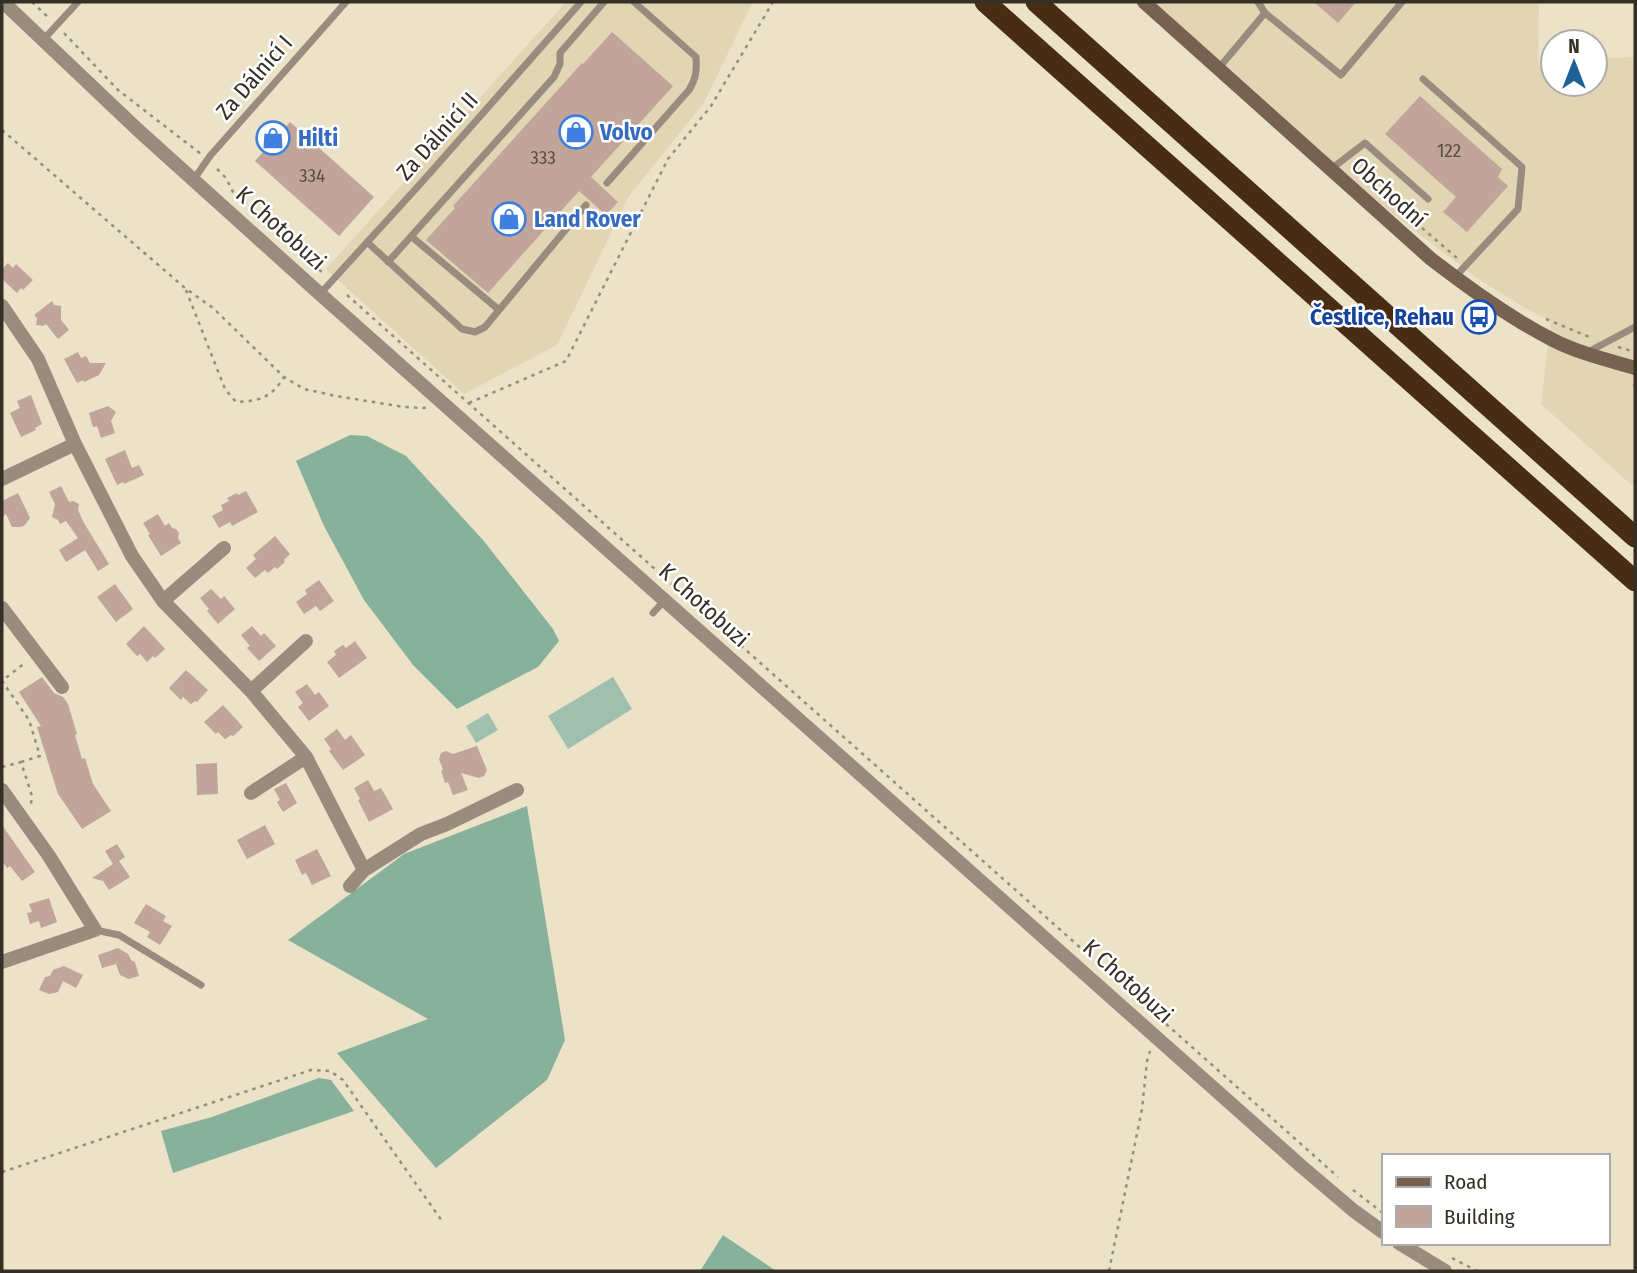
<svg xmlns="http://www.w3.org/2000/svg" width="1637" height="1273" font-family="'Fira Sans Condensed',sans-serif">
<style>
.built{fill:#e1d5b4}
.green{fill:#a1bfae}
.forest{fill:#87b19a}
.building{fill:#c1a49a}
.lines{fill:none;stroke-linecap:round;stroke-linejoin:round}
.path{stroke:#968f7c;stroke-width:2.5;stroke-dasharray:3.5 5;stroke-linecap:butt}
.lane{stroke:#9a8b7f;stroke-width:7}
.street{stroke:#9a8b7f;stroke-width:14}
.secondary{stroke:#776251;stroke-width:14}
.highway{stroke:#482c13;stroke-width:21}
.labels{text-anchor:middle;stroke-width:5;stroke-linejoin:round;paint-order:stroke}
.number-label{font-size:19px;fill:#574d43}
.street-label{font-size:23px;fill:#343026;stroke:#fff}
.shop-label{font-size:23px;font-weight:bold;fill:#366cbe;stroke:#fff;text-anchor:start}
.transit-label{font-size:23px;font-weight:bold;fill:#164399;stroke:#fff;text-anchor:end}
</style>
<rect width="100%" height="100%" fill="#ebe2c7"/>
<path class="built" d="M566 2H753L703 104 629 196 557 345 464 394 326 269Z
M1155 2H1539L1538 63 1553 62V84H1595V59L1635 57V488L1541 404 1551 321 1527 309 1477 278 1343 176Z"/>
<path class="green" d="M613 677 632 709 568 749 548 716Z
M488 713 498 730 476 743 466 726Z"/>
<path class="forest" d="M350 435 367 436 406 456 483 540 553 629 559 641 538 667 457 709 413 665 364 600 324 526 296 461Z
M527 806 565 1040 547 1080 436 1168 337 1053 428 1019 288 940 404 854Z
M319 1078 331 1080 354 1111 173 1173 161 1131 212 1117Z
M723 1235 776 1271H700Z"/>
<path class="building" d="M1314 2H1356L1338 23Z
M612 32 673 86 591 177 618 202 606 215 579 191 488 293 426 240 455 208 453 206 582 63 583 64Z
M1420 96 1502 169 1498 177 1508 186 1467 232 1443 212 1456 197 1385 134Z
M290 122 374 197 339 236 255 161Z
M8 263 13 268 16 264 33 280 23 290 21 288 17 293 2 279V269Z
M52 301 54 305 61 306V320L69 330 58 339 46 324 43 326 36 325 37 318 34 315Z
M78 352 81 358 86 356 90 363H106L99 375 84 382 83 380 77 383 64 359Z
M31 395 42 424 35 428 36 430 21 437 10 413 20 408 17 401Z
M108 406 116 412 111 421 115 433 101 438 97 426 93 427 89 413Z
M125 450 132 468 139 465 144 475 124 484 123 482 117 485 105 459Z
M61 486 69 502 73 501 79 504 78 510 84 523 109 564 98 571 85 550 66 562 59 550 78 538 66 521 60 524 58 520 52 517 55 504 49 492Z
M246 491 258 512 232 526 230 522 219 528 212 516 223 510 221 505 229 501 227 498 237 493 238 495Z
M18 493 30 518 25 525 21 527H12L6 514 2 517V501Z
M158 514 165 526 169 523 172 528 176 529 179 533 178 538 181 543 161 556 148 535 150 534 143 523Z
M275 536 290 554 284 560 285 562 277 569 275 567 268 573 265 570 255 578 246 568 256 559 253 555Z
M319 580 334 601 320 611 316 606 304 614 296 602 307 594 305 590Z
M115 584 133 609 116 622 97 597Z
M211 589 221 599 224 596 235 609 218 624 207 611 209 609 200 598Z
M144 626 165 649 155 658 153 656 147 662 140 654 137 656 126 644Z
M252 626 261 636 264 633 276 646 259 661 247 648 250 646 241 635Z
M355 641 367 658 339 678 327 662 336 655 334 651 343 645 346 648Z
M186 670 208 690 197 702 195 701 191 704 183 697 181 700 169 688Z
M42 677 54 693 63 697 68 704 77 734 75 735 82 759 85 758 93 784 111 811 82 829 58 794 37 727 41 726 19 692Z
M307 684 315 695 319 692 329 706 309 721 298 707 303 703 295 692Z
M223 705 243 727 233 736 231 735 225 739 218 732 216 734 204 722Z
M337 729 345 740 351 735 365 755 343 770 329 751 331 749 324 739Z
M477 746 487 770 484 776 479 778 461 773 468 790 453 795 448 782 445 783 441 771 443 770 439 759 441 753 446 751 453 754Z
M217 763 218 794 197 795 196 764Z
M368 780 374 791 381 788 393 809 369 822 358 800 360 799 354 788Z
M286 783 297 803 283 812 277 802 280 800 274 789Z
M2 825 35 872 22 881 10 866 7 868 2 861Z
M265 825 275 844 247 859 237 840Z
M117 844 125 857 119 861 130 877 109 890 103 881 92 878 113 864 105 851Z
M317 849 331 876 312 885 306 873 302 875 295 860Z
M49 898 57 922 41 928 39 921 30 924 27 913 32 912 29 904Z
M146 904 166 916 163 921 172 926 160 945 147 937 150 932 134 923Z
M118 948 128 954 131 960 135 962 139 976 129 979 120 975 116 964 102 968 98 955Z
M64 966 83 975 76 988 63 981 58 992 49 994 39 990 45 977 50 976 53 970Z"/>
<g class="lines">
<path class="path" d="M32 2 50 19
M64 33 118 90 201 154
M2 130 185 288 213 308 284 377 304 389 336 396 404 407 424 408 428 407
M1351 167 1457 258
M217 169 226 178 235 196 323 273
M186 290 225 389 236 402C260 401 271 398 284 377
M347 295 1338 1177
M1479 317 1496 324
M1546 319 1592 338
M1618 347 1635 352
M1633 385 1635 386
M469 403 566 361 668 159 711 106 773 2
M21 762 40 756 29 720 2 681 26 662
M2 767 21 762 32 796 31 804 28 806
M2 1172 311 1070 330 1071 343 1080 442 1221
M1353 1190 1383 1213
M1452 1258 1477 1271
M1109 1271 1142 1109 1147 1061 1150 1051"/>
<path class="lane" d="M1258 2 1265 13 1341 75 1402 2
M43 40 78 2
M1218 69 1265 13
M1423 79 1522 167 1518 209 1455 277
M1331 169 1365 143 1428 199
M194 179 210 156 346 2
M607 183 689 90C696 79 697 70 696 57L634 2
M412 237 498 309
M367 242 462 329 475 332 485 327 586 205
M388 262 554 77 560 64V53L604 2
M320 294 422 182 581 2
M1588 352 1635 327
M653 613 664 601
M95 930 119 935 201 985"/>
<path class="street" d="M3 2 138 130 320 294 1301 1166 1354 1211 1383 1232
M2 306 38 359 75 444 132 556 163 601 251 691 306 757 364 870
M2 479 75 444
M163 601 224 548
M2 608 62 687
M251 691 306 641
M2 790 49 856 95 930 2 962
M251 793 306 757
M350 886 364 870 421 834 447 824 517 790
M1399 1243 1445 1271"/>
<path class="secondary" d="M1144 2 1431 259C1469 288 1510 318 1553 340 1578 353 1608 360 1635 368"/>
<path class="highway" d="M985 2 1635 581
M1036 2 1635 537"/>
</g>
<defs>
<symbol id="shop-ring" viewBox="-11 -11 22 22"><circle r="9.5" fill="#fff" stroke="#3f7fe0" stroke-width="1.5"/><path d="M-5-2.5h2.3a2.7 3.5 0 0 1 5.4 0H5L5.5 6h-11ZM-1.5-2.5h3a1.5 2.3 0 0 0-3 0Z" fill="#3f7fe0"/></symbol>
<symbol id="bus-ring" viewBox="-11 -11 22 22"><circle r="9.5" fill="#fff" stroke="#1a4fb4" stroke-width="1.5"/><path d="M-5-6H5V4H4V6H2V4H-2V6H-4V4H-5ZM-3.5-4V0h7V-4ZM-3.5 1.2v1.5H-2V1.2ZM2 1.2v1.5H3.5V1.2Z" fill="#1a4fb4"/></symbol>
</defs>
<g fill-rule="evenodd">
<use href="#shop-ring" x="557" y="113" width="38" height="38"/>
<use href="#shop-ring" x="254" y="119" width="38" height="38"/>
<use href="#shop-ring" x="490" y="200" width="38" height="38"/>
<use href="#bus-ring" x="1460" y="298" width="38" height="38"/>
</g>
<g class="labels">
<g class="number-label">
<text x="1449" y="157">122</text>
<text x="543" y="164">333</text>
<text x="312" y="182">334</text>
</g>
<g class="street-label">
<text transform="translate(254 77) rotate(-49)" y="8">Za Dálnicí I</text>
<text transform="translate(437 136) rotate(-48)" y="8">Za Dálnicí II</text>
<text transform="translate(1389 192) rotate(42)" y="8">Obchodní</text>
<text transform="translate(281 228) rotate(42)" y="8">K Chotobuzi</text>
<text transform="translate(704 605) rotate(42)" y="8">K Chotobuzi</text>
<text transform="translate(1128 981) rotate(42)" y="8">K Chotobuzi</text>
</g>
<g class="shop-label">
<text x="600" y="140">Volvo</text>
<text x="298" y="146">Hilti</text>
<text x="534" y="227">Land Rover</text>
</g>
<g class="transit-label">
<text x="1454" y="325">Čestlice, Rehau</text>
</g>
</g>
<rect width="1637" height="1273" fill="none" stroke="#343026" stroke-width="7"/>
<rect x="1382" y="1154" width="228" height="91" fill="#ffffff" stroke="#aeaca8" stroke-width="2"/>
<rect x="1396" y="1177" width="35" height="10" fill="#776251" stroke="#aeaca8" stroke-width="2"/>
<text x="1444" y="1189" font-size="21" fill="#343026">Road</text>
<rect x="1396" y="1206" width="35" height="21" fill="#c1a49a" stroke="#aeaca8" stroke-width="2"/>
<text x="1444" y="1224" font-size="21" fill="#343026">Building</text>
<g transform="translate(1574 63)"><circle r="33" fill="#ffffff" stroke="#aeaca8" stroke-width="2"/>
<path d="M0-5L12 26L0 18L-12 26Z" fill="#1c6297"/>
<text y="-10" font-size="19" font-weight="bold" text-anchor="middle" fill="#343026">N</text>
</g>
</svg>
